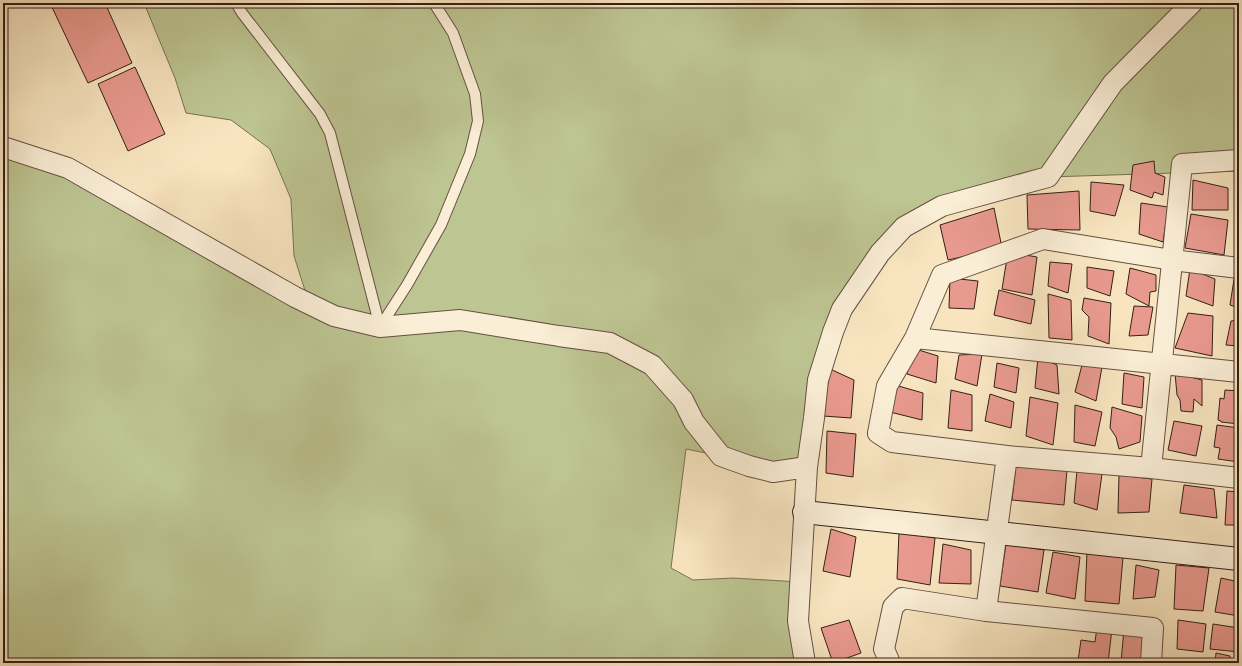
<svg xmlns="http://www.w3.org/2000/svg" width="1242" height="666" font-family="'IM FELL Great Primer',serif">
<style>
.green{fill:#bdc592;stroke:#787254}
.building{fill:#e99a8f;stroke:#341f17}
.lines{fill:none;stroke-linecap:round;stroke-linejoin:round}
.lane-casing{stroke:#655041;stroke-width:12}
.street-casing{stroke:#655041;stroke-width:22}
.secondary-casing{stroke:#341f17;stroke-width:24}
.lane{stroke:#faeed6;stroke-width:10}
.street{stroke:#faeed6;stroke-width:20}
.secondary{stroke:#faeed6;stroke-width:22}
</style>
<rect width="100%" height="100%" fill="#f8e5c0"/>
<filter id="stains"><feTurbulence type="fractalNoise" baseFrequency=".005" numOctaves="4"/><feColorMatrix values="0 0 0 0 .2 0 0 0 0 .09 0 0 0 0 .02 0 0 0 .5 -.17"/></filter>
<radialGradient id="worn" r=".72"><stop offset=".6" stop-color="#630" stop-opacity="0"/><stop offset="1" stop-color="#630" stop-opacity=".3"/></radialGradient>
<path class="green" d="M144 3H1239V171L1048 177 904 227 842 309 807 467 721 456 686 449 671 568 693 580 733 578 800 582 805 663H3V147L68 168 309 303 294 256 291 199 270 149 231 120 186 113 175 78Z"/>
<path class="building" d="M50 3H105L132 63 88 83Z
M135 67 165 134 128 151 98 84Z
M1154 161 1155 173 1165 177 1163 195 1154 192 1152 198 1130 190 1133 165Z
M1193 180 1228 188V210H1192Z
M1091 182 1124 185 1115 216 1090 211Z
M1079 191 1080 230 1028 229 1027 195Z
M1141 203 1168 207 1163 242 1139 234Z
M994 208 1002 248 948 260 940 225Z
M1191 214 1228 220 1224 255 1185 248Z
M1008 252 1037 257 1032 295 1002 289Z
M1050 262 1072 264 1068 293 1048 286Z
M1087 267 1114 271 1110 296 1087 288Z
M1130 268 1156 275V291L1150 292 1149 306 1126 294Z
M1190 269 1215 279 1213 306 1186 296Z
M1235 273 1239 274V308L1230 305Z
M950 278 978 281 974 309 949 308Z
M999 290 1035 300 1031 324 994 315Z
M1048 294 1071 300 1072 340 1049 338Z
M1084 298 1111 303 1109 344 1088 336 1089 317 1082 310Z
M1134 306 1153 307 1148 335 1129 336Z
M1188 313 1213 316 1212 356 1175 348Z
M1239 320V346L1226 345 1231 321Z
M909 347 938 356 936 383 907 374Z
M982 354 977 386 955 379 959 355Z
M1038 357 1057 365 1059 394 1035 388Z
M997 363 1019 368 1016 393 994 387Z
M1082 365 1102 367 1096 401 1075 392Z
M830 369 854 380 851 418 823 416Z
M1124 373 1144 377 1142 408 1122 404Z
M1175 373 1202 380V406L1194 399 1193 412 1181 411 1180 400 1177 395Z
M895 385 923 393 922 420 890 412Z
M951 390 972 395V431L948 428Z
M1225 390 1239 391V424L1221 422V421L1218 420 1220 398 1224 399Z
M990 394 1014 402 1011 428 985 421Z
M1030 397 1058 403 1053 445 1026 436Z
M1075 405 1102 412 1095 446 1074 442Z
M1112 407 1142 416 1140 442 1119 449 1116 437 1110 428Z
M1174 421 1202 426 1196 456 1168 450Z
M1217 425 1239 428V462L1218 459 1220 448 1214 447Z
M827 431 856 434 853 477 826 473Z
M1016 465 1067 470 1064 505 1012 500Z
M1077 470 1102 474 1097 510 1074 503Z
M1119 475 1152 479 1149 512 1118 513Z
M1184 485 1214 489 1217 518 1180 513Z
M1227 491 1239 492V525H1225Z
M831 529 856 537 850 577 823 571Z
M899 532 935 538 930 585 897 579Z
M943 544 971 550V584L939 583Z
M1006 544 1044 550 1038 592 1000 586Z
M1087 551 1123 557 1119 604 1085 601Z
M1053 552 1080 557 1075 599 1046 593Z
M1136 565 1159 570 1155 597 1133 599Z
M1176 565 1209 568 1203 611 1174 609Z
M1221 578 1239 582V616L1215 612Z
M849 620 861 653 833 663 821 628Z
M1178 620 1206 624 1203 652 1177 649Z
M1213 624 1239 628V652L1210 649Z
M1097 627 1112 629 1108 663 1078 661 1081 640 1095 642Z
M1124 629 1145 631 1144 663 1121 662Z
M1216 653 1230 656V663H1215Z"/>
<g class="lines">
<defs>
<path id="lane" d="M236 3 242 13 320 114 330 133 380 327
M380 327 407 285 441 225 470 154 478 121 475 94 453 33 434 3"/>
<path id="street" d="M3 147 68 168 295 297 334 316 380 327 460 320 559 336 610 343 652 365 683 400 694 422 721 456 749 466 773 472 807 467
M1239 268 1172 260 1043 239 942 275 915 338 887 386 878 433 892 442 1007 456 1151 468 1239 478
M915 338 1239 372
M1151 468 1182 164 1239 160
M986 611 1007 456
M805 663 798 621 807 467 814 418 818 380 833 332 842 309 880 253 904 227 942 206 1048 177 1113 83 1192 3
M890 663 884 649 893 607 902 598 986 611 1153 628 1151 663"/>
<path id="secondary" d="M804 512 1239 559"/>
</defs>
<use href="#lane" class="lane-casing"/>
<use href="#street" class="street-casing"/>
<use href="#secondary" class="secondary-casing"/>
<use href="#lane" class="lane"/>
<use href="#street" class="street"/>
<use href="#secondary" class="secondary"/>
</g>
<rect width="1242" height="666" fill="none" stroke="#f8e5c0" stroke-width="16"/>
<rect x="4" y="4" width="1234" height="658" fill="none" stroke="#341f17" stroke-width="2"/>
<rect x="8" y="8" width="1226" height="650" fill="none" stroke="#341f17"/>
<rect width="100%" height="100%" filter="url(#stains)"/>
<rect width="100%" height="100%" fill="url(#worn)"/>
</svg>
